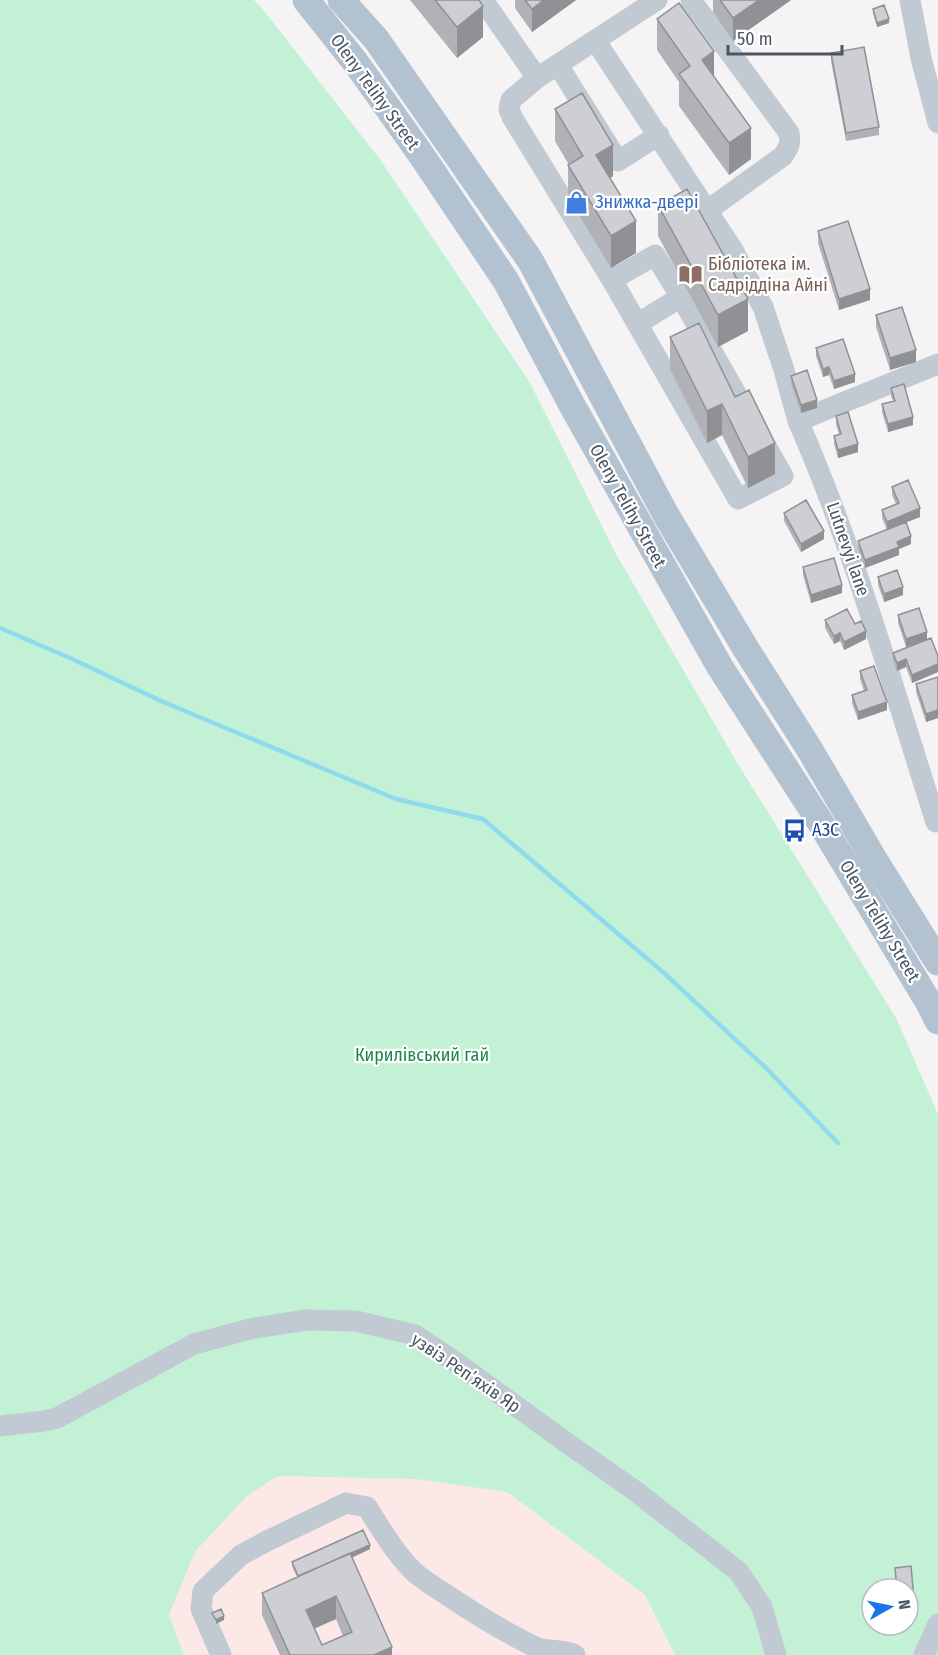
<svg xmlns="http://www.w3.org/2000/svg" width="938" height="1655" font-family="'Fira Sans Condensed',sans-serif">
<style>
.medical{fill:#fce8e6}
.green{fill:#c3f1d5;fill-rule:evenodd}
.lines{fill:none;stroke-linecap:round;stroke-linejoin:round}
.stream{stroke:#90daee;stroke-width:4.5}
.minor{stroke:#c1cad2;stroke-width:21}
.major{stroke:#b3c2d1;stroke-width:27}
.wall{fill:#b0b2b7;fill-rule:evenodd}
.shaded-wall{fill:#909195}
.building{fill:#cdcfd5;stroke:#909195;stroke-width:1.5;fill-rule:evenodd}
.labels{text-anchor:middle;stroke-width:4.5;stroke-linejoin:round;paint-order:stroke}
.street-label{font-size:18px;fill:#4a5661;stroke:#fff}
.shop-label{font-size:18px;fill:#366cbe;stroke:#fff;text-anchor:start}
.education-label{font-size:18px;fill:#785e54;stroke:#fff;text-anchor:start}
.transit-label{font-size:18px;fill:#164399;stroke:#fff;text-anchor:start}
.park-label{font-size:18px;fill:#17864f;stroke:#fff}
</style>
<rect width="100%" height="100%" fill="#f5f3f3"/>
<path class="medical" d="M277 1476 415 1479 507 1492 645 1595 675 1655H184L169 1615 195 1552 247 1496Z"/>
<path class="green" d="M0 0H254L261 7 379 158 530 383 616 554 736 761 896 1018 938 1114V1655H675L645 1595 507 1492 415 1479 278 1476 247 1496 195 1552 169 1615 184 1655H0ZM872 1589H908V1625H872Z"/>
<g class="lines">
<path class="stream" d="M0 628 68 657 161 701 396 799 483 819 663 972 767 1069 838 1143"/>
<path class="minor" d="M483 0 537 78 657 0
M691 0 789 133C791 143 789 147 783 156L708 210
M910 0 921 58 938 123
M595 40 733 250 763 307 784 370 798 421
M558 65 618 161 659 135
M537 78 511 100 509 109 512 117 612 280 738 499 783 476 681 297 637 324
M612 280 655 255 681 297
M938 364 798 421C855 551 893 688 936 822L938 821
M0 1426 44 1421 57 1418 194 1344 254 1328 307 1320 356 1321 415 1335 454 1361 567 1443 634 1490 739 1572 762 1607 776 1655
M221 1655 201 1609 203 1591 241 1555 265 1542 346 1503 367 1507C381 1529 395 1553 413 1571 423 1580 436 1588 447 1595 475 1614 505 1632 535 1647 549 1653 563 1648 575 1655
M924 1655 938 1624"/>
<path class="major" d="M306 0 356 63 422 156 506 281 573 407 720 667 817 817 929 1003 938 1021
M341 0 376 39 530 260 666 515 746 649 810 750 875 861 938 962"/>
</g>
<path class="wall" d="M410 0H479L483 37 457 58Z
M515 0H576L532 32 515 8Z
M713 0H791L733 41 713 12Z
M873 9 889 23 877 27 873 13Z
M657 19 714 77 751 159 729 175 679 106V82L657 50Z
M831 53 879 127V135L846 141 831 61Z
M555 109 613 176 610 178 636 253 611 268 568 197V165H569L555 141Z
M658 205 748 331 718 347 658 236Z
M818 231 870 300 839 310 818 243Z
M876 315 916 362 890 370 876 327Z
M670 337 735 397 775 474 748 488 722 435 707 443 670 369Z
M816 348 855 382 834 389 829 375 823 377 816 356Z
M791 376 817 408 801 413 791 384Z
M891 388 913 425 888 432 882 412V404L893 401 891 396Z
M836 416 858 452 838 458 834 444V436L839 434 836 424Z
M892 487 920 517 906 522 911 544 899 549V555L865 568 858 549V541L887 530 882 518V510L896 504 892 495Z
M784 513 824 539 801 552 784 521Z
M803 567 842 593 811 603 803 575Z
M878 577 903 595 884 602 878 585Z
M919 608 927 632V640L931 638 938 656V672L912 683 906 667 897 671 893 661V653L921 642 906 647 898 623V615Z
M825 620 855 624 866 639 844 650 840 641 834 644 825 628Z
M860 671 887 710 858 720 852 703V695L864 691 860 679Z
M938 677V718L926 722 916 692V684Z
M370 1549 352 1558 392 1655H280L262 1615V1593L297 1577 292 1566V1562ZM336 1619 343 1636 322 1645 314 1629Z
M911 1566 915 1618H908V1589H896L895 1568Z"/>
<path class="shaded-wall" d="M544 0H576L532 32V9Z
M759 0H791L733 41V18Z
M483 6V37L457 58V27Z
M889 19V23L877 27V23Z
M714 51V82L702 60Z
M751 128V159L729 175V143Z
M613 145V176L596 187V155Z
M636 221V253L611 268V236Z
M870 289V300L839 310V299Z
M748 299V331L718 347V315Z
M916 350V362L890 370V358Z
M829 367V375L823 377V369Z
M855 374V382L834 389V381Z
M817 400V408L801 413V405Z
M722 404V435L707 443V411Z
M913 417V425L888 432V424Z
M775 443V474L748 488V457Z
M858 444V452L838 458V450Z
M920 508V517L887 530V522Z
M824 531V539L801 552V544Z
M911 536V544L899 549V555L865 568V560L897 542Z
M842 585V593L811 603V595Z
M903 587V595L884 602V594Z
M866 631V639L844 650V642Z
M927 632V640L906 647V639Z
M840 633V641L834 644V636Z
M906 659V667L897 671V663Z
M938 664V672L912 683V675Z
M887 702V710L858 720V712Z
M938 710V718L926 722V714Z
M370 1545V1549L299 1581V1577Z
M336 1596V1619L306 1632V1610Z
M224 1616V1620L216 1624V1620Z
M392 1647V1655H374Z"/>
<path class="building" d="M435 0H479L483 6 457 27Z
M525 0H544L532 9Z
M720 0H759L733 18Z
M679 3 714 51 702 60 751 128 729 143 679 74 690 66 657 19Z
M884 5 889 19 877 23 873 9Z
M864 47 879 127 846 133 831 53Z
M582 93 613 145 596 155 636 221 611 236 568 165 583 156 555 109Z
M687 189 748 299 718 315 658 205Z
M848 221 870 289 839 299 818 231Z
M902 307 916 350 890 358 876 315Z
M699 323 735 397 749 390 775 443 748 457 722 404 707 411 670 337Z
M843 339 855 374 834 381 829 367 823 369 816 348Z
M807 370 817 400 801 405 791 376Z
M904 384 913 417 888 424 882 404 895 401 891 388Z
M848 412 858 444 838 450 834 436 841 434 836 416Z
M908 480 920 508 887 522 882 510 899 503 892 487Z
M806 500 824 531 801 544 784 513Z
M906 522 911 536 897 542 899 547 865 560 858 541Z
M834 558 842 585 811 595 803 567Z
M897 570 903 587 884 594 878 577Z
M919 608 927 632 906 639 898 615Z
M847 609 855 624 861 621 866 631 844 642 840 633 834 636 825 620Z
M931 638 938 656V664L912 675 906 659 897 663 893 653Z
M874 666 887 702 858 712 852 695 867 690 860 671Z
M938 677V710L926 714 916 684Z
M363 1530 370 1545 298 1576 292 1562Z
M350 1553 392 1647 374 1655H290L262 1593ZM336 1596 352 1632 322 1645 306 1610Z
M911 1566 915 1610H908V1589H897L895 1568Z
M221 1609 224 1616 216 1620 212 1613Z"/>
<defs>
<symbol id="shop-bare" viewBox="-9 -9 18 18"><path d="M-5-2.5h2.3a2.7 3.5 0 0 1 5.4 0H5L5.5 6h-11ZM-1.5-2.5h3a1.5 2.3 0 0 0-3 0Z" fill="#3f7fe0" stroke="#fff" stroke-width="2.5" paint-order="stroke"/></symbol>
<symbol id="library-bare" viewBox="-9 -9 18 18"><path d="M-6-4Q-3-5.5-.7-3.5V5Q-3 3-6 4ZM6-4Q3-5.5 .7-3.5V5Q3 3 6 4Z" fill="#8d6e63" stroke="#fff" stroke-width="2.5" paint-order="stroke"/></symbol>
<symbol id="bus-bare" viewBox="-9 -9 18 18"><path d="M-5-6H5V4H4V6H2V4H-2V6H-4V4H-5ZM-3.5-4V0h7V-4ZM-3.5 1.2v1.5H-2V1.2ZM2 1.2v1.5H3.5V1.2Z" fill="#1a4fb4" stroke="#fff" stroke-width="2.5" paint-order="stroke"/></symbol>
</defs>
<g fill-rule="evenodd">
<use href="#shop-bare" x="560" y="186" width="33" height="33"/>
<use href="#library-bare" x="674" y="258" width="33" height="33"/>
<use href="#bus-bare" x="778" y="814" width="33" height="33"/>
</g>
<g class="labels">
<g class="street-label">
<text transform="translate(375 92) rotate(54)" y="6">Oleny Telihy Street</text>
<text transform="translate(628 506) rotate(61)" y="6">Oleny Telihy Street</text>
<text transform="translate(848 549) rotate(71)" y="6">Lutnevyi lane</text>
<text transform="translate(880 921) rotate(59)" y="6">Oleny Telihy Street</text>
<text transform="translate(466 1373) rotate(34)" y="6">узвіз Репʼяхів Яр</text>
</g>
<g class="shop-label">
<text x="595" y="208">Знижка-двері</text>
</g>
<g class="education-label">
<text x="708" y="270">Бібліотека ім.<tspan x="708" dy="21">Садріддіна Айні</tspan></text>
</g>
<g class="transit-label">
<text x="812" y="836">АЗС</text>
</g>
<g class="park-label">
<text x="422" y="1061">Кирилівський гай</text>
</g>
</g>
<g transform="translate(890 1607) rotate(81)"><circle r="28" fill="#ffffff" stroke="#b7bbc0" stroke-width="1.5"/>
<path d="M0-4.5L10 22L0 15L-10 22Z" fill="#1a73e8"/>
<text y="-9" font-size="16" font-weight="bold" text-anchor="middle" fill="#4a5661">N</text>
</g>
<path d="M728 45v9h114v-9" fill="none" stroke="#4a5661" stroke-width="3"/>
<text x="737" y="45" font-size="18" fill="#4a5661" stroke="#ffffff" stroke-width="4.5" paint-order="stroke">50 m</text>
</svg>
